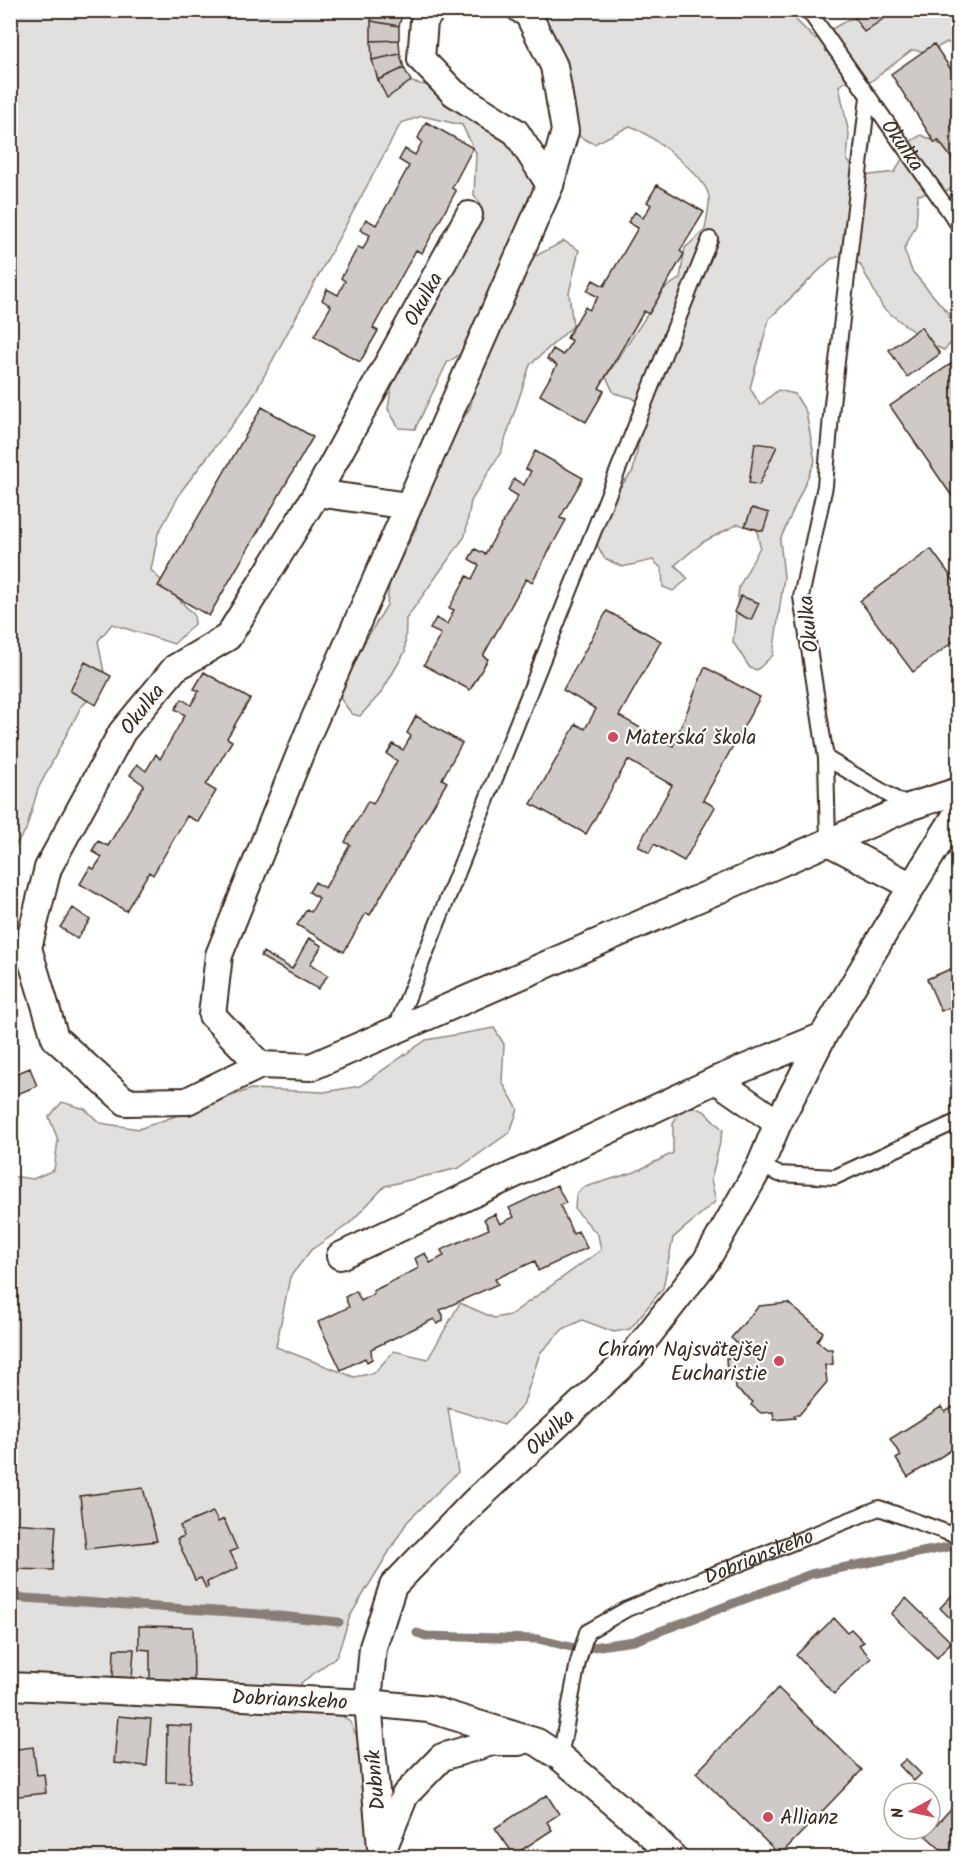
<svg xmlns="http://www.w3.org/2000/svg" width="969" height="1868" font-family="Kalam,sans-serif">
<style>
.green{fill:#e2e0de;stroke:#8e857e;stroke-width:1.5}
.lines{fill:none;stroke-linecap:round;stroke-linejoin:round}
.stream{stroke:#887e77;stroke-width:9}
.building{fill:#cfcac7;stroke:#3b2a1e;stroke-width:1.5}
.service-casing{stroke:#3b2a1e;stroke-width:18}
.minor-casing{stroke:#3b2a1e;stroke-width:30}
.service{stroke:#fff;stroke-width:14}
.minor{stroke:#fff;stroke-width:26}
.poi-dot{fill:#d1495b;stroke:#fff;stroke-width:2}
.labels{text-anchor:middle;stroke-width:4.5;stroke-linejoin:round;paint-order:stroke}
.street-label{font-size:21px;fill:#3b2a1e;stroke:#fff}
.poi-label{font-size:21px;fill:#3b2a1e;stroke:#fff;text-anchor:start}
</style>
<rect width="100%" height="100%" fill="#fff"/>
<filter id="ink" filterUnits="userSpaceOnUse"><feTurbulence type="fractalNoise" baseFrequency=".0167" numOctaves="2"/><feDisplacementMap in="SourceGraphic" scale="12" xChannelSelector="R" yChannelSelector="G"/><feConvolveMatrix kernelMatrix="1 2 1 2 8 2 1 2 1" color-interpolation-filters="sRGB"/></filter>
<g filter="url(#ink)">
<path class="green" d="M11 11H393L391 13 398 79 442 89 543 153 527 250 536 256 564 241 579 250 569 293 573 326 530 365 501 452 471 501 465 536 406 619 405 652 381 693 360 716 352 714 340 698 344 676 387 605 389 583 416 528 425 475 470 408 480 365 471 347 447 363 415 429 399 428 388 409 393 376 409 358 414 331 436 284 471 239 480 203 474 195 476 153 462 125 422 116 401 123 251 400 182 490 158 534 151 570 194 615 195 623 174 644 112 624 98 641 106 683 81 707 38 789 26 830 13 849 11 861Z
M534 11H787L815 39 849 19 877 18 882 11H958V51L947 42 929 52 912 50 870 82 852 76 839 86 849 134 847 160 862 176 895 172 911 141 921 135C952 148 950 149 957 182L949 190 918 195 916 225 904 249 912 271 948 313 958 336 944 350 928 343 883 308 860 264 844 255 831 259 769 319 750 388 760 405 778 390 795 394 806 412 815 461 780 540 784 577 773 655 757 670 750 668 733 642 739 587 760 547 757 530 738 524 703 542 675 565 688 579 673 591 663 587 662 569 653 560 622 567 604 558 588 527 633 471 645 410 633 398 614 393 606 377 664 289 680 278 685 248 705 230C706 220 710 207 709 197 707 177 649 132 630 126L594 144 580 137 555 90Z
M494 1028 504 1044 502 1082 518 1109 510 1132 459 1168 385 1186 349 1224 311 1250 290 1277 276 1347 354 1377 374 1373 394 1351 428 1359 460 1303 494 1318 510 1315 601 1250 598 1235 575 1209 576 1195 582 1188 635 1172 673 1153V1124L683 1104 704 1111 723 1130 711 1180 716 1201 673 1238 663 1288 630 1329 614 1332 582 1320 563 1329 540 1353 523 1405 504 1425 448 1408 458 1472 407 1522 350 1616 337 1656 301 1683 306 1701 332 1708 350 1722 371 1766 373 1857H335L331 1852 319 1848 299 1858H11V1176L33 1179 54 1170 58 1140 49 1117 62 1102 85 1109 100 1123 139 1129 251 1089 324 1092 360 1086 426 1040Z"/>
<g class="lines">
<path class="stream" d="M10 1597 260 1614 339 1622
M417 1633 426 1636 538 1639 579 1649 634 1641 811 1574 958 1545"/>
</g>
<path class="building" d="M374 10 403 11 399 26 371 21Z
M850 10H896L864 32Z
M371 21 399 26V40L371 41Z
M399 40 400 54 372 60 371 41Z
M934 44 958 80V167L938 140 935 143 891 74Z
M400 54 404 68 378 80 372 60Z
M404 68 411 81 387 98 378 80Z
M426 122 473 148 452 188 456 191 422 253 416 250 373 328 378 331 360 362 314 336 331 306 322 300 327 289 338 295 345 281 341 278 358 247 363 249 370 235 360 230 366 219 376 225 409 166 399 160 405 149 415 155 422 142 418 138Z
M657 185 704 212 680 251 684 254 649 314 644 311 599 388 604 391 586 422 540 395 557 365 547 359 553 349 563 355 572 341 567 338 585 307 589 310 598 297 587 291 593 280 604 286 638 228 628 222 635 212 643 218 651 205 647 202Z
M921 327 940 354 907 377 889 350Z
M958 359V505L890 406Z
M262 407 313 437 209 616 158 586Z
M755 443 777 446 759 485 749 483Z
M535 451 583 478 560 518 566 520 532 582 526 579 483 656 488 659 470 690 424 665 441 634 430 629 436 618 447 624 454 610 449 608 467 576 472 579 479 565 469 559 475 549 485 554 518 496 508 490 514 479 524 485 531 471 526 469Z
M752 508 769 513 763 531 745 526Z
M931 549 958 586V638L913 672 860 601Z
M741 596 759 603 751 620 734 612Z
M607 611 661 641 619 716 673 746 705 667 760 697 703 800 715 807 684 861 654 844 649 853 638 846 672 785 628 760 586 834 531 804 576 724 585 729 596 709 563 690Z
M85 662 111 676 96 705 70 691Z
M204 672 250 699 227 738 232 741 206 785 216 791 198 822 187 816 153 875 149 872 126 911 80 884 90 867 94 869 102 857 92 851 98 841 108 846 144 785 130 775 137 764 146 771 156 754 160 759 185 715 175 709 182 699 191 705 199 691 194 689Z
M416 716 462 743 442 779 447 782 370 915 366 913 344 952 297 925 307 909 311 912 319 898 309 892 315 882 325 888 350 845 345 842 368 801 373 804 397 761 387 754 393 744 403 750 411 736 407 733Z
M73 908 90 920 77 939 60 927Z
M309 938 322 946 310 964 328 975 318 989 261 957 263 952 292 969Z
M958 966V1004L941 1011 927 979Z
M30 1068 37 1086 10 1097V1076Z
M557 1185 566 1203 560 1205 573 1234 578 1231 587 1248 538 1271 535 1261 495 1279 498 1284 440 1310 443 1315V1321L437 1324 434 1319 371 1349 372 1359 367 1362 365 1358 341 1370 318 1322 349 1307 345 1297 356 1291 361 1301 374 1294 373 1291 419 1268 415 1258 425 1253 430 1263 444 1256 441 1250 489 1229 484 1219 495 1214 500 1224 514 1217 509 1208Z
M788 1303 823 1332 817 1341 827 1349H832L833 1364 825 1365 827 1382 799 1415H794L795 1418 774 1420 773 1412 761 1413 751 1405 753 1402 736 1389 735 1373H727L726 1358H731L740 1346 731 1338 759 1306Z
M958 1404V1446L908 1477 896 1459 901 1456 890 1439 941 1407 945 1412Z
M143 1488 157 1541 86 1549 80 1496Z
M213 1512 218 1522 224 1519 237 1549 230 1552 238 1568 207 1582 208 1587 206 1588 201 1578 195 1580 177 1539 184 1536 180 1526Z
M10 1523 56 1526 53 1570 10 1569Z
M958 1589V1626L940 1608Z
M906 1598 951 1642 937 1658 891 1614Z
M834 1618 847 1632 851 1629 864 1642 859 1645 871 1658 834 1694 796 1655Z
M139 1626 193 1627 194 1680 150 1679V1650L139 1649Z
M114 1649H134L132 1678 113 1677Z
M778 1688 862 1770 780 1855 696 1773Z
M118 1716 151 1719 147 1766 114 1763Z
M167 1725 192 1726 190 1783 166 1782Z
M33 1747 37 1775 44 1774 46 1793 10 1797V1750Z
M906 1759 921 1774 914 1781 899 1765Z
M547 1795 559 1814 547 1822 552 1830 514 1855 495 1828Z
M958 1801V1858H950L926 1836Z"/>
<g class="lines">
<defs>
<g id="service">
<path id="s1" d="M808 10 958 224"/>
<path d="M826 758 909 807"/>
<path d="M828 842 826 758 801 597 825 486 832 404 868 97"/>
<path d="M395 1030 710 239"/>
<path d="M760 1166 779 1174 835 1177 958 1121"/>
<path id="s2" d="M560 1757 578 1662 587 1632 627 1609 879 1508 954 1535"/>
</g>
<g id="minor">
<path d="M432 10 424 21 421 59 454 93 516 132 550 185"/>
<path d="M469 215 317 493 228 637 175 668 122 732 48 868 28 948 55 1038 126 1102 187 1101 260 1065 311 1067 909 807 958 791"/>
<path d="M317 493 408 506"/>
<path d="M828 842 912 886"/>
<path d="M260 1065 212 1015 219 955 308 734 550 185 565 131 554 66 528 14 521 10"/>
<path d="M716 1080 778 1123"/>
<path d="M340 1256 716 1080 823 1036"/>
<path id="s3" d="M10 1686 368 1703 429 1709 537 1742 560 1757 645 1829 674 1858"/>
<path d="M384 1847 405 1795 442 1757 492 1742H519"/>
<path id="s4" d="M382 1858 368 1703 373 1647 393 1586 475 1501 633 1355 706 1261 760 1166 778 1123 823 1036 912 886 958 812"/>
</g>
</defs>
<use href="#service" class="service-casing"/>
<use href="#minor" class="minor-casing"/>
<use href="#service" class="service"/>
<use href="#minor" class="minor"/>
</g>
</g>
<g class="poi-dot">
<circle cx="613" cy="737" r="6"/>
<circle cx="779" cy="1361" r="6"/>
<circle cx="768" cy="1817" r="6"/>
</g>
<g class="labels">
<g class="street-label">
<text dy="7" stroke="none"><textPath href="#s1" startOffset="165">Okulka</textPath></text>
<text transform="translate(423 299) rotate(-61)" y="7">Okulka</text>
<text transform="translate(808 624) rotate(-96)" y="7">Okulka</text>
<text transform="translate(142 709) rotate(-52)" y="7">Okulka</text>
<text dy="7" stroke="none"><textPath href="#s4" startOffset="496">Okulka</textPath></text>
<text dy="7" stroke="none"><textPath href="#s2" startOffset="316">Dobrianskeho</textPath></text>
<text dy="7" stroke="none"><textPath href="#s3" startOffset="280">Dobrianskeho</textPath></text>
<text transform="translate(375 1780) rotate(-95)" y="7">Dubník</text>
</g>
<g class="poi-label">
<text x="625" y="744">Materská škola</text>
<text x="767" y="1356" text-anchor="end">Chrám Najsvätejšej<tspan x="767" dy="24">Eucharistie</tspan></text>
<text x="780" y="1824">Allianz</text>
</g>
</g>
<rect width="969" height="1868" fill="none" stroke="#fff" stroke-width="36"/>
<rect x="18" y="18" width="933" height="1832" fill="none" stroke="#3b2a1e" stroke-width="2" filter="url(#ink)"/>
<g transform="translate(912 1811) rotate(262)"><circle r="28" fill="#ffffff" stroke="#b1aaa5" stroke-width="1.5"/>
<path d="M0-4.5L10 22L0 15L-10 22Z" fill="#d1495b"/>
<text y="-9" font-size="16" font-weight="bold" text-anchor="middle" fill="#3b2a1e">N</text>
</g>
</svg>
